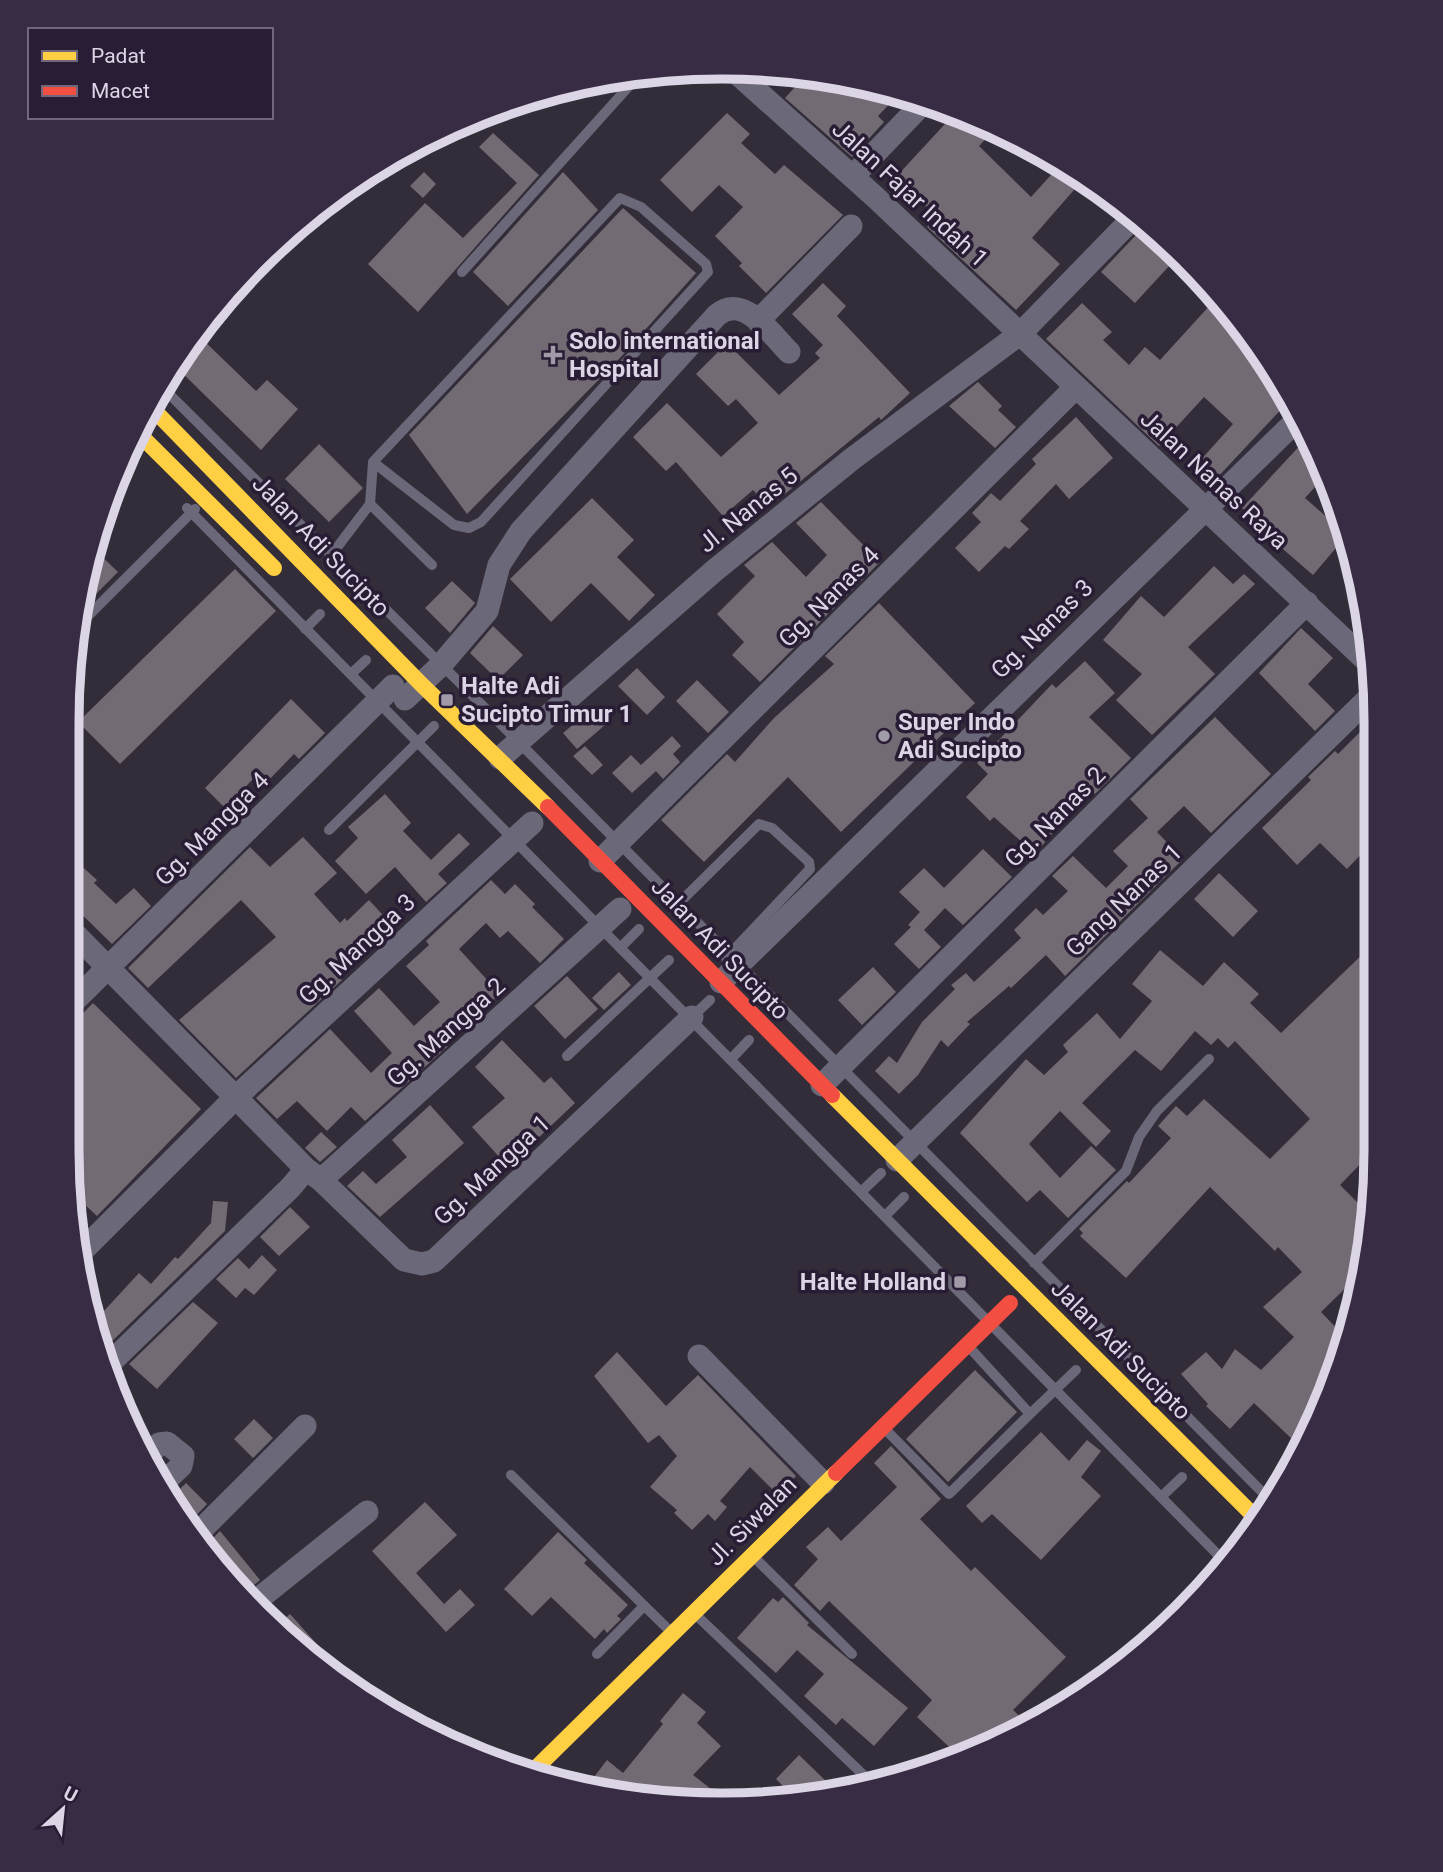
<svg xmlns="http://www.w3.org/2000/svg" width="1443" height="1872" font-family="Roboto,sans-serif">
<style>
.building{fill:#736b74}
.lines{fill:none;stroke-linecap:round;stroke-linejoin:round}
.lane{stroke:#6a6879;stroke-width:10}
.street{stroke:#6a6879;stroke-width:23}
.slow{stroke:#ffcf43;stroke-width:16}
.jam{stroke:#f24e42;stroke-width:16}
.poi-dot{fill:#a19aa9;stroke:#291d35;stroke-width:2.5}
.labels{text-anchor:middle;stroke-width:7;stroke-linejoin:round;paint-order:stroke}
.street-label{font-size:24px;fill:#dcd5e5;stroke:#291d35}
.poi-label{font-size:24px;font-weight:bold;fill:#dcd5e5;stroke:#291d35;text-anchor:start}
.rim{fill:none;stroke:#dcd5e5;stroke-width:9}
</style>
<rect width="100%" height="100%" fill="#332d39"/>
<path class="building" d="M806 75 827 77 846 94 857 81 899 94 878 116 884 122 852 157 785 98Z
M956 112 995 129 979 146 1031 197 1060 165 1080 183 1032 238 1060 264 1016 310 927 227 936 216 895 178Z
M727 113 750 134 741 143 775 174 784 165 843 215 766 293 739 266 742 263 715 236 743 207 719 185 692 212 660 180Z
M493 133 539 175 418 312 368 264 425 203 463 238 517 183 479 147Z
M424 172 436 184 423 198 410 186Z
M563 172 598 210 508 306 473 272Z
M623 208 696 273 619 359 467 514 409 435Z
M1136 235 1170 265 1135 303 1101 272Z
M823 283 846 306 837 316 910 393 881 420 879 417 769 507 753 490 723 516 676 462 666 471 633 437 667 403 721 457 758 423 736 399 728 406 696 374 727 343 779 395 820 358 815 353 823 345 792 314Z
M1082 303 1112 332 1103 340 1129 365 1145 347 1160 360 1212 303 1247 335 1266 358 1288 402 1215 480 1197 464 1233 424 1204 397 1159 446 1046 339Z
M199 336 256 391 267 380 298 409 261 450 175 366Z
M978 382 1002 406 998 410 1016 427 995 448 949 406Z
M1076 417 1113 458 1069 499 1056 484 1020 521 1029 529 1009 549 1005 546 979 572 955 548 981 522 972 513 991 493 1000 501 1036 464 1032 459Z
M1306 439 1325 476 1305 498 1347 535 1313 575 1277 544 1280 541 1242 508Z
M319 444 363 488 329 522 285 479Z
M592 498 634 540 617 557 655 595 629 621 591 583 551 622 510 579Z
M821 502 880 562 760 682 732 655 744 642 717 614 755 576 744 565 772 542 806 577 827 555 796 523Z
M91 546 118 572 79 611 89 552Z
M1214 566 1233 584 1244 574 1255 584 1188 647 1215 674 1152 735 1116 700 1142 674 1103 640 1141 596 1164 617Z
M235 569 276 611 120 764 78 722Z
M452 581 475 603 450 633 425 608Z
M879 603 975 703 841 832 788 777 704 862 661 820 727 754 735 762 774 718 834 664 825 656Z
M493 626 523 655 498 680 470 653Z
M1301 628 1333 658 1308 684 1335 711 1315 731 1259 673Z
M1085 661 1115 693 1089 717 1131 758 1095 794 1083 781 1045 821 1055 830 1035 854 994 817 990 821 966 797 988 774 977 763 1052 684 1056 688Z
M637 668 665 697 647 715 618 686Z
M697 680 729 712 708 733 676 701Z
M291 699 325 733 299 759 294 754 262 787 253 779 225 808 205 788Z
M592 709 605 725 577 749 563 733Z
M1215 717 1271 774 1211 833 1184 806 1157 832 1183 859 1065 976 1046 955 1011 988 1009 986 967 1022 970 1024 948 1047 941 1040 918 1075 899 1094 875 1071 889 1056 897 1063 922 1022 955 989 951 985 966 973 974 982 1021 938 1014 930 1036 908 1043 915 1068 891 1052 876 1073 856 1106 888 1128 866 1113 851 1148 818 1130 799Z
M1371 721V844L1347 869 1320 843 1297 865 1262 828 1311 780 1308 777 1335 751 1338 754Z
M672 736 681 746 673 754 680 762 663 779 656 771 632 793 612 773 631 755 641 765Z
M585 746 603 765 592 775 573 756Z
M385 794 411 823 403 831 431 860 459 833 470 844 438 874 447 883 426 902 395 867 366 894 335 861 358 838 348 827Z
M303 837 337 873 314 894 340 923 345 918 347 921 369 900 392 925 337 975 342 980 236 1078 179 1020 276 937 241 900 148 988 128 968 250 847 270 867Z
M983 849 1012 877 963 925 945 908 924 930 941 947 919 969 894 944 911 927 908 925 920 912 899 892 924 868 944 888Z
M67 853 97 880 94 883 116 904 134 888 151 906 112 944 67 900Z
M1219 873 1258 911 1233 937 1194 899Z
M491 880 505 894 515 884 535 904 532 907 564 939 540 963 508 931 500 938 486 923 459 949 500 994 445 1043 448 1046 365 1121 351 1107 327 1131 297 1101 277 1119 256 1098 330 1029 371 1073 392 1053 354 1011 379 988 414 1026 440 1002 406 966 429 945 426 941Z
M1371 946V1153L1340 1185 1371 1216V1236L1362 1272 1321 1312 1347 1339 1342 1361 1313 1420 1292 1439 1254 1403 1230 1429 1206 1406 1208 1404 1181 1374 1206 1352 1222 1369 1235 1349 1261 1370 1294 1337 1263 1307 1302 1272 1278 1247 1275 1251 1210 1187 1126 1278 1080 1236 1083 1233 1079 1229 1127 1181 1129 1183 1171 1138 1158 1126 1176 1106 1187 1116 1204 1099 1270 1159 1310 1119 1235 1041 1228 1048 1218 1038 1211 1045 1195 1031 1161 1071 1135 1050 1082 1103 1111 1131 1096 1147 1060 1111 1029 1144 1060 1178 1091 1146 1116 1170 1068 1218 1040 1190 1027 1202 960 1133 1026 1059 1044 1075 1068 1052 1063 1045 1097 1013 1120 1039 1152 1001 1132 984 1160 950 1203 986 1224 962 1259 994 1250 1003 1281 1033Z
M873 967 896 992 862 1025 838 1000Z
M619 972 631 985 604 1010 592 998Z
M567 976 598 1009 565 1039 534 1006Z
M93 1003 201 1109 97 1216 83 1203 75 1212 66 1151 67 1029Z
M502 1040 544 1083 551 1077 575 1103 535 1141 529 1135 502 1160 472 1127 505 1098 475 1067Z
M430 1105 464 1143 380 1217 347 1186 363 1171 376 1184 407 1157 392 1140Z
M321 1132 337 1147 320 1162 305 1148Z
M213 1201 228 1202 225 1231 102 1351 91 1325 139 1273 151 1284 175 1257 178 1259 211 1223Z
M290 1207 310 1227 279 1256 260 1237Z
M262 1255 277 1270 254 1295 245 1288 236 1298 216 1279 238 1258 249 1269Z
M193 1302 218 1323 157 1389 129 1364Z
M617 1352 666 1406 698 1375 796 1476 778 1495 750 1467 720 1501 727 1507 715 1521 708 1514 692 1530 674 1513 677 1510 650 1487 677 1456 659 1435 648 1443 594 1376Z
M975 1370 1017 1412 948 1482 906 1439Z
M254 1419 273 1438 253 1458 234 1439Z
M1041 1432 1069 1461 1087 1440 1101 1451 1081 1477 1101 1496 1041 1560 992 1514 982 1523 966 1506Z
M891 1446 941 1499 920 1519 971 1571 975 1567 1066 1657 1013 1710 1028 1724 960 1757 917 1717 932 1700 829 1601 820 1611 794 1585 818 1559 806 1547 828 1527 841 1541 897 1487 874 1463Z
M186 1483 207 1504 189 1523 170 1499Z
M425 1502 457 1535 416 1573 444 1604 460 1589 475 1605 446 1632 372 1551Z
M220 1531 260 1580 243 1594 230 1577 233 1573 206 1545Z
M558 1532 587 1560 584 1563 628 1605 617 1616 621 1619 607 1633 604 1629 595 1639 551 1597 532 1616 504 1589Z
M783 1597 809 1623 807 1625 908 1708 874 1746 842 1718 836 1725 804 1696 824 1674 797 1650 776 1673 737 1638 773 1598 778 1602Z
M290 1614 331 1660 326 1665 275 1627Z
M683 1693 706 1712 697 1723 721 1746 693 1775 725 1800 600 1788 591 1781 607 1760 623 1773 663 1724 660 1721Z
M799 1755 829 1784 821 1793 770 1803 783 1786 776 1779Z"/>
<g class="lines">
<path class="lane" d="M620 198 641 207 706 264 708 272 481 522 469 528 454 525 373 462Z
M462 272 639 75
M162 387 475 698 1272 1502
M370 504 432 565
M187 508 1226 1563
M329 558 370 504 373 462
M76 628 195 509
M305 629 320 614
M352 673 366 660
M329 830 434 726
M673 909 759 824 772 828 809 862 810 869 726 958
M621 947 639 929
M692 1017 710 1000
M567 1056 669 960
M731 1059 749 1040
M862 1191 881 1173
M886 1215 904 1197
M1034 1263 1126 1171 1139 1137 1157 1111 1209 1059
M1030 1414 1076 1370
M884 1428 949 1494 1030 1414 970 1348
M511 1475 670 1631
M1162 1496 1182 1477
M756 1559 852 1654
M695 1614 872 1783
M597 1654 644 1606"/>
<path class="street" d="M730 67 874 196 1371 665
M853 176 924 102
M1176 251 1189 263
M758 321 851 226
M405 699 440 666 487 611 499 565 521 531 717 315C744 293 772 335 789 352
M500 758 714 571 852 459 1021 333 1134 217
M600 861 1076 387
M67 926 306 1169 321 1180 620 909
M721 982 1297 420
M67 1008 393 686
M822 1085 1307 603
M897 1160 1371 696
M321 1180 404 1260 422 1264 434 1261 692 1017
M80 1253 236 1097 532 823
M699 1356 823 1483
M108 1365 291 1187 306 1169
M146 1458 159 1444 167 1443 183 1456 181 1466 160 1486
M197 1534 305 1426
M251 1605 367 1512"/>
<path class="slow" d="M150 406 421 684 548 807
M135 430 274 568
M832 1095 1260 1522
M530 1774 836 1473"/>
<path class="jam" d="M548 807 832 1095
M836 1473 1010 1303"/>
</g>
<g class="poi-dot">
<path d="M549.5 344.5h7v7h7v7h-7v7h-7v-7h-7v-7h7z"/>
<rect x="440" y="693" width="14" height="14" rx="3.5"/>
<circle cx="884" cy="736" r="7"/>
<rect x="953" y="1275" width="14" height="14" rx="3.5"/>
</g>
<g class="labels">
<g class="street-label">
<text transform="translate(910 194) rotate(43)" y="8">Jalan Fajar Indah 1</text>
<text transform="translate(1214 480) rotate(43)" y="8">Jalan Nanas Raya</text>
<text transform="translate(748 510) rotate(-39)" y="8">Jl. Nanas 5</text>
<text transform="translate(321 546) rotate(46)" y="8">Jalan Adi Sucipto</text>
<text transform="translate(829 597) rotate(-45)" y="8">Gg. Nanas 4</text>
<text transform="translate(1042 629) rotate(-44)" y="8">Gg. Nanas 3</text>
<text transform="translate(1055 817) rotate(-45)" y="8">Gg. Nanas 2</text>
<text transform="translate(212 829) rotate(-45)" y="8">Gg. Mangga 4</text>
<text transform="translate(1124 900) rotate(-44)" y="8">Gang Nanas 1</text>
<text transform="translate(357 949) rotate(-43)" y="8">Gg. Mangga 3</text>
<text transform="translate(720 949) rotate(46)" y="8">Jalan Adi Sucipto</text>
<text transform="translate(446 1032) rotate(-42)" y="8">Gg. Mangga 2</text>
<text transform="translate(492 1170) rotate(-43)" y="8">Gg. Mangga 1</text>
<text transform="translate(1121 1350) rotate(45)" y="8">Jalan Adi Sucipto</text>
<text transform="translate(752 1521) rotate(-45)" y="8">Jl. Siwalan</text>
</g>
<g class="poi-label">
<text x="569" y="349">Solo international<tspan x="569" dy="28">Hospital</tspan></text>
<text x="461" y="694">Halte Adi<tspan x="461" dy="28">Sucipto Timur 1</tspan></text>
<text x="898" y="730">Super Indo<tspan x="898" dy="28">Adi Sucipto</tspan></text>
<text x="946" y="1290" text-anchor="end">Halte Holland</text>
</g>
</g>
<path d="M0 0H1443V1872H0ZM721 79H722A642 642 0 0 1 1364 721V1151A642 642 0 0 1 722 1793H721A642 642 0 0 1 79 1151V721A642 642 0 0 1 721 79Z" fill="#372c43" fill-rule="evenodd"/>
<path class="rim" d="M721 79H722A642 642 0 0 1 1364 721V1151A642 642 0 0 1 722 1793H721A642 642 0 0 1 79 1151V721A642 642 0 0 1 721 79Z"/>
<rect x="28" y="28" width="245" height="91" fill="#291d35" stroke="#71677b" stroke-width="2"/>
<rect x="42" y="51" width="35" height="10" fill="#ffcf43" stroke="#71677b" stroke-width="2"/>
<text x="91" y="63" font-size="21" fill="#dcd5e5">Padat</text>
<rect x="42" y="86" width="35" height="10" fill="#f24e42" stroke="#71677b" stroke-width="2"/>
<text x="91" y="98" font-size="21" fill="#dcd5e5">Macet</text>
<g transform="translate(63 1809) rotate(27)" stroke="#291d35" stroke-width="5" paint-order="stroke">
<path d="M0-5L12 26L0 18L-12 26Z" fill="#dcd5e5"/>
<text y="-10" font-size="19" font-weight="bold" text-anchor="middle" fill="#dcd5e5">U</text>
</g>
</svg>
